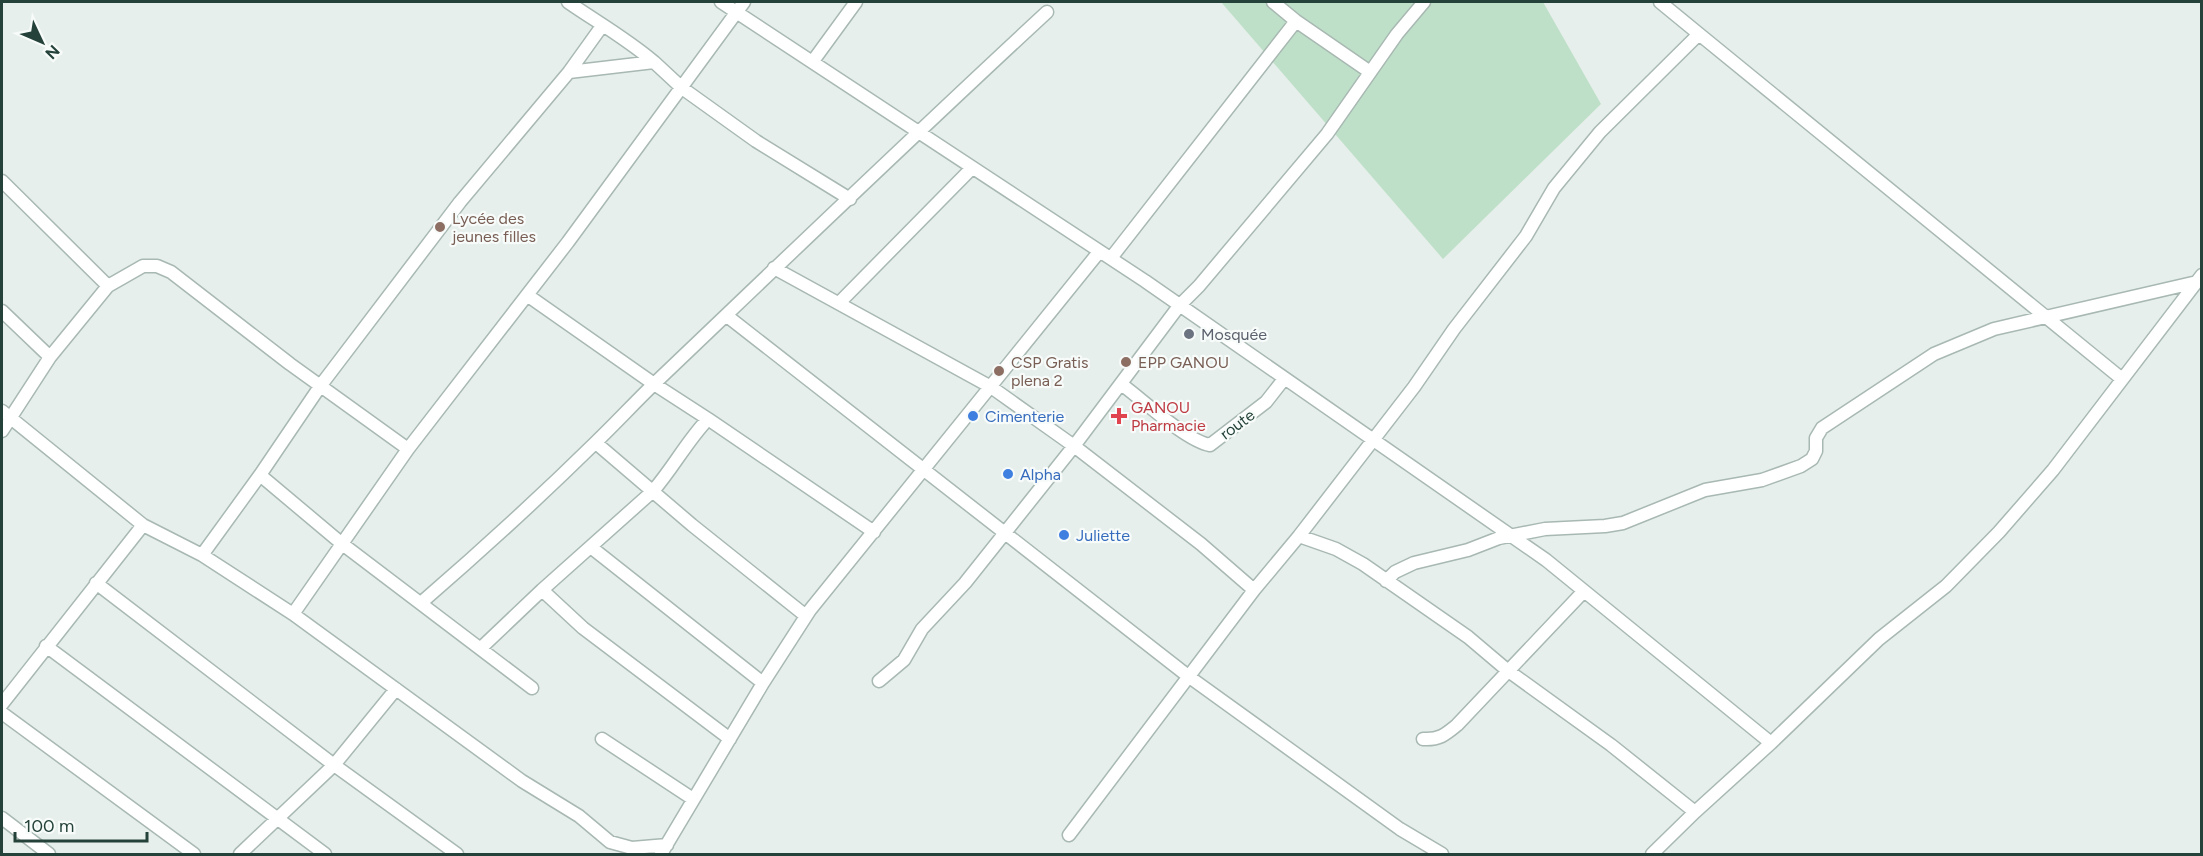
<svg xmlns="http://www.w3.org/2000/svg" width="2203" height="856" font-family="Figtree,sans-serif">
<style>
.green{fill:#bfe0c8}
.lines{fill:none;stroke-linecap:round;stroke-linejoin:round}
.minor-casing{stroke:#a8b8b2;stroke-width:15}
.minor{stroke:#fff;stroke-width:12}
.education-dot{fill:#8d6e63;stroke:#f7fbf9;stroke-width:2}
.worship-dot{fill:#6b7280;stroke:#f7fbf9;stroke-width:2}
.shop-dot{fill:#3f7fe0;stroke:#f7fbf9;stroke-width:2}
.health-dot{fill:#e0444e;stroke:#f7fbf9;stroke-width:2}
.labels{text-anchor:middle;stroke-width:4.5;stroke-linejoin:round;paint-order:stroke}
.education-label{font-size:16px;fill:#785e54;stroke:#f7fbf9;text-anchor:start}
.worship-label{font-size:16px;fill:#5b616d;stroke:#f7fbf9;text-anchor:start}
.health-label{font-size:16px;fill:#be3a42;stroke:#f7fbf9;text-anchor:start}
.shop-label{font-size:16px;fill:#366cbe;stroke:#f7fbf9;text-anchor:start}
.street-label{font-size:16px;fill:#24423a;stroke:#f7fbf9}
</style>
<rect width="100%" height="100%" fill="#e6efeb"/>
<path class="green" d="M1221 2H1543L1601 104 1443 259Z"/>
<g class="lines">
<defs>
<path id="minor" d="M568 2C597 22 627 39 654 62
M721 2 1145 281 1546 560 1771 743 1879 639 1946 586 1999 532 2053 470 2202 275
M1273 2 1296 21 1370 72
M1699 34 2122 379
M813 61 856 2
M569 72 654 62 682 88 756 141 850 199
M2 181 108 286
M1111 258 1296 21
M774 268 991 387 1074 446 1201 544 1254 590
M527 295 654 384 708 419 874 532
M839 303 972 168
M2 311 50 357
M727 316 1188 676 1400 829 1442 854
M1125 387C1145 402 1187 441 1210 445L1266 402 1284 379
M2 411 143 525 202 555 293 614 522 781 579 816 610 842 632 848 667 845
M2 431 50 357 108 286 143 266H157L171 272 290 364 408 449
M596 443 692 525 806 616
M260 475 341 543 532 688
M1299 536 1336 549 1363 564 1468 637 1507 670 1611 745 1695 812
M592 548 763 683
M202 555 260 475 321 385 460 202 569 72 602 26
M1386 581 1395 572 1414 563 1468 550 1499 538 1545 529 1605 526 1623 523 1705 490 1762 480 1801 466 1812 459 1816 451V438L1822 428 1934 354 1994 329 2197 282
M96 583 334 765 457 854
M542 590 583 628 730 739
M422 602C481 551 539 498 595 443 616 423 635 402 656 382 786 258 915 134 1047 12
M293 614 408 449 568 242 744 2
M46 646 325 854
M481 648 542 590 653 491C673 468 687 441 708 419
M879 681 904 660 922 629 965 583 1074 446 1179 306 1199 286 1327 134 1397 34 1424 2
M2 704 143 525
M2 713 194 854
M602 739 693 799
M1423 739C1439 740 1445 735 1457 725L1584 591
M2 818 49 854
M1069 835 1254 590 1299 536 1414 387 1454 329 1526 236 1554 188 1600 132 1699 34 1660 2
M240 854 334 765 396 689
M661 854 763 683 810 610 1099 252
M1652 854 1695 812 1771 743"/>
</defs>
<use href="#minor" class="minor-casing"/>
<use href="#minor" class="minor"/>
</g>
<g class="education-dot">
<circle cx="440" cy="227" r="6"/>
<circle cx="1126" cy="362" r="6"/>
<circle cx="999" cy="371" r="6"/>
</g>
<circle class="worship-dot" cx="1189" cy="334" r="6"/>
<g class="shop-dot">
<circle cx="973" cy="416" r="6"/>
<circle cx="1008" cy="474" r="6"/>
<circle cx="1064" cy="535" r="6"/>
</g>
<path class="health-dot" d="M1116 407h6v6h6v6h-6v6h-6v-6h-6v-6h6z"/>
<g class="labels">
<g class="education-label">
<text x="452" y="224">Lycée des<tspan x="452" dy="18">jeunes filles</tspan></text>
<text x="1011" y="368">CSP Gratis<tspan x="1011" dy="18">plena 2</tspan></text>
<text x="1138" y="368">EPP GANOU</text>
</g>
<g class="worship-label">
<text x="1201" y="340">Mosquée</text>
</g>
<g class="health-label">
<text x="1131" y="413">GANOU<tspan x="1131" dy="18">Pharmacie</tspan></text>
</g>
<g class="shop-label">
<text x="985" y="422">Cimenterie</text>
<text x="1020" y="480">Alpha</text>
<text x="1076" y="541">Juliette</text>
</g>
<g class="street-label">
<text transform="translate(1237 424) rotate(-37)" y="6">route</text>
</g>
</g>
<rect width="2203" height="856" fill="none" stroke="#24423a" stroke-width="6"/>
<g transform="translate(42 42) rotate(134)" stroke="#f7fbf9" stroke-width="4.5" paint-order="stroke">
<path d="M0-4.5L10 22L0 15L-10 22Z" fill="#24423a"/>
<text y="-9" font-size="16" font-weight="bold" text-anchor="middle" fill="#24423a">N</text>
</g>
<path d="M15 832v9h132v-9" fill="none" stroke="#24423a" stroke-width="3"/>
<text x="24" y="832" font-size="18" fill="#24423a" stroke="#f7fbf9" stroke-width="4.5" paint-order="stroke">100 m</text>
</svg>
